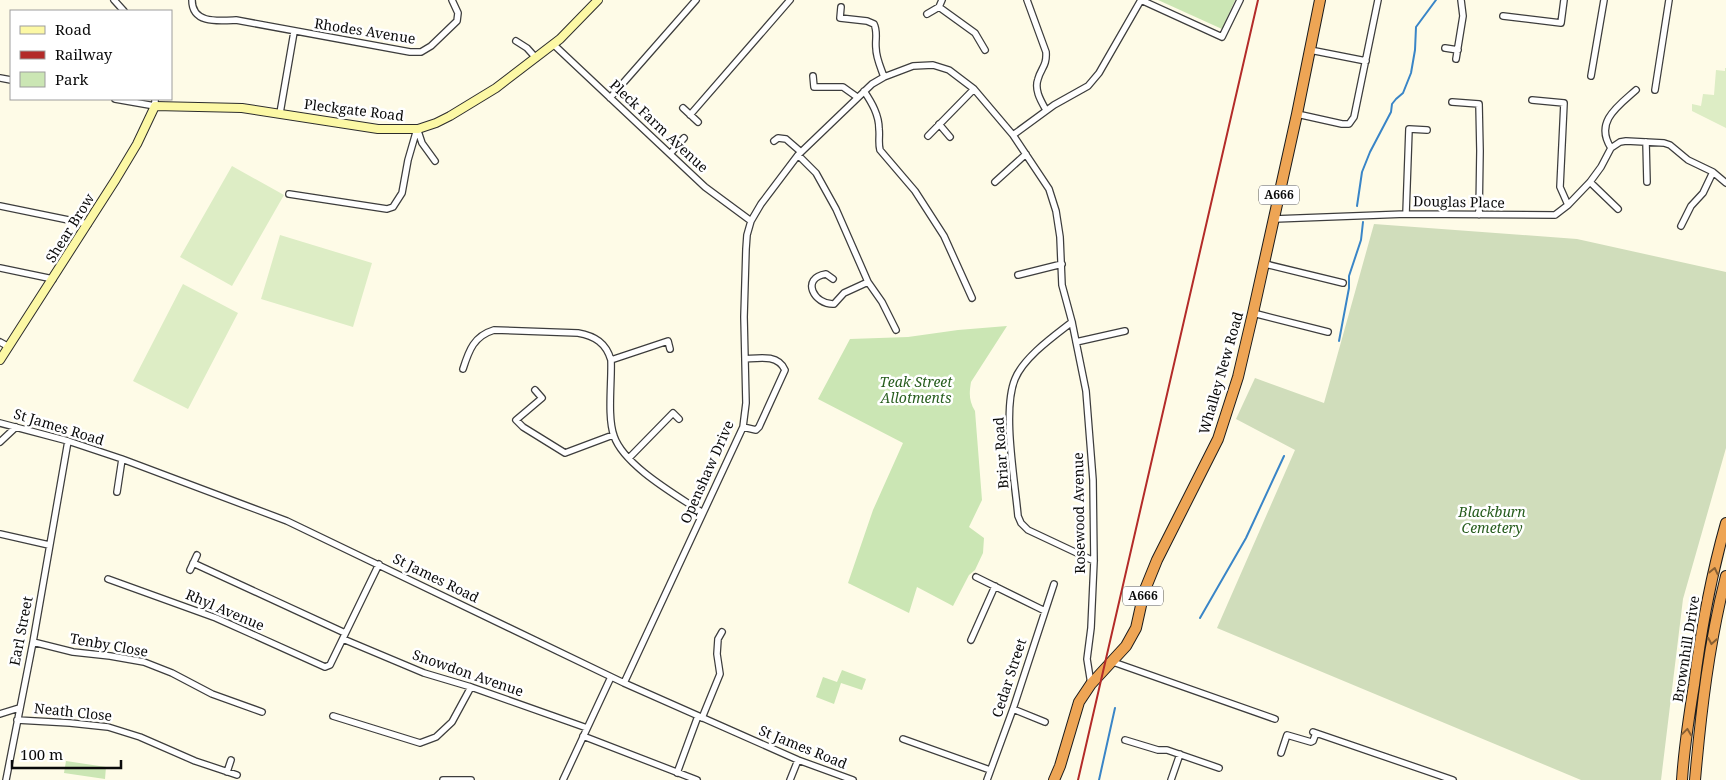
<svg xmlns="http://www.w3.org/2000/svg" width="1726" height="780" font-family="'Noto Serif',serif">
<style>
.green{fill:#cbe6b4}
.cemetery{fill:#d0ddbb}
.pitch{fill:#ddedc5}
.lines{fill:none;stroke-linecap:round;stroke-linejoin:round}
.stream{stroke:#3985c7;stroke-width:2}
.street-casing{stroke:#3d3d3d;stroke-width:8}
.secondary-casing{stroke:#2c2c2c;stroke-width:10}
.highway-casing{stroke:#1b1b1b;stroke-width:12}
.street{stroke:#fff;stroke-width:5.5}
.secondary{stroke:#fcf8a5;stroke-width:8}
.highway{stroke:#eea555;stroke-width:10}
.rail{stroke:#b32b29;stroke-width:2}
.oneway{stroke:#875f33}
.labels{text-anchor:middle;stroke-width:5;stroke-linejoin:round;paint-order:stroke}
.shield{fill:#fff;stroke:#545454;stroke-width:1}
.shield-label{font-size:12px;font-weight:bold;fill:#0a0a0a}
.street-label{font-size:14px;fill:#0a0a0a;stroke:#fff}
.park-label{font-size:14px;font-style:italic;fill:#275d1e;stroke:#fff}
</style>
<rect width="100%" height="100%" fill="#fefbe7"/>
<path class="green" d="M1158 0H1235L1222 29Z
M1007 326 971 382C969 394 969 401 975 411L982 500 969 527 984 538 983 553 975 570 969 575 953 606 917 587 909 613 848 583 873 510 903 443 818 399 850 339 908 337 958 330Z
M842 670 866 679 862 690 841 683 834 704 816 697 823 677 837 682Z
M66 761 106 767 105 779 64 773Z"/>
<path class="cemetery" d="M1374 224 1577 239 1726 272V448L1683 599 1661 780H1581L1217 628 1295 450 1236 419 1255 378 1324 403Z"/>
<path class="pitch" d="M1725 68H1726V128L1692 111V104L1701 106 1703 94 1714 95 1716 70 1725 71Z
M232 166 284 195 232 286 180 257Z
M280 235 372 263 353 327 261 299Z
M183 284 238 313 188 409 133 381Z"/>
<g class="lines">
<path class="stream" d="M1357 206 1362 172 1370 152 1391 112 1392 104 1396 99 1403 93 1411 73 1415 50 1416 27 1436 0
M1339 341 1349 288V276L1361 240 1363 222
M1200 618 1246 538 1284 456
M1099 780 1115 708"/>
<defs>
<path id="street" d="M114 0 124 11
M192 0C192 24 218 21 236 20L410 52H421L431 46 457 21 458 13 452 0
M942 0 939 7 975 33 985 50
M1027 0 1046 52C1047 66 1041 68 1038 79 1034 90 1041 101 1046 110
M1141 0 1222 37 1240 0
M841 7 840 18 867 21 874 24C878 32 875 40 876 48 876 58 881 68 884 77
M927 14 939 7
M1503 16 1561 23 1564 0
M516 41 527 48 536 58
M553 44 705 187 751 221
M1445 48 1458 50
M1310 50 1366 61
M1456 59 1463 16 1461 0
M813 76 814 87H843L857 97
M1591 76 1604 0
M0 78 11 80
M1655 90 1669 0
M864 91C872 103 879 115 879 129 880 136 878 142 880 150L915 191 944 236 972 298
M610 98 696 0
M115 99 155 106V99
M1532 100 1564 103 1560 187 1568 205
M1452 102 1479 104 1480 151 1479 215
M683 108 698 122
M280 113 294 32
M1297 114 1342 124H1349L1354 117 1378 0
M690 115 790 0
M939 124 950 137
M418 131 422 143 435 161
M1013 135 1054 105 1088 86 1099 73 1141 0
M928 136 974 89
M774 141 778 138 786 139 801 152
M1646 142 1647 182
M1611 148C1594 122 1618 106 1636 90
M670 154 684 138
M798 155 816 173 836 209 868 282 882 302 896 330
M995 182 1026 154
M1590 182 1618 209
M289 194 387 209 393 207 402 193 408 160 417 129
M0 206 88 224
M1406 214 1409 129 1427 130
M1274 219 1406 214 1555 215 1568 205 1590 182 1601 167 1611 148 1620 142 1626 141 1664 143 1670 145 1688 160 1713 172 1726 183
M1681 226 1691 206 1703 193 1713 172
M1265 264 1343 283
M0 268 53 279
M1018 275 1062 264
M833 279 826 274C800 278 814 305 834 304L844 293 868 282
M1253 313 1328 332
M1072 322C1054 336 1024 357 1015 379 1002 410 1015 481 1018 516L1021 523 1028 530 1094 561
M0 342 9 347
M1076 342 1125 331
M611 360 668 341 670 349
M463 369C469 350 474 336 494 330L578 333C595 336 606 343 611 360 612 381 607 417 614 436 624 466 678 496 703 513
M535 390 542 398 516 420 523 427 565 453 613 435
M0 423 68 441 122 459 287 521 624 683 798 760 853 780
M743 427 756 430 759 427 785 370C778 354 759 358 745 359
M0 442 16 427
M629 458 673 413 679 419
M117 492 122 459
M0 534 49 545
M193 563 345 633
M190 570 197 555
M976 577 1045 611
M108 579 216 618 325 667 330 665 379 564
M343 639 424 673 471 687 587 728
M971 640 995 586
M33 642 73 652 110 656 144 662 172 673 212 694 262 712
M1113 662 1275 719
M624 683 743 427 746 403 744 317 746 249 747 235 751 221 761 204 798 155 872 84 884 77 913 66 933 65 949 70 974 89 1013 135 1049 189 1056 211 1060 237 1062 285 1072 322 1086 391 1093 480 1094 561 1091 628 1087 659 1091 684
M1013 709 1045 722
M0 714 19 708
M333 716 420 743 436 737 452 722 471 687
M702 718 720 674 717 654 718 639 722 632
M17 720 70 723 108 727 140 737 195 761 237 775
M1313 732 1453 780
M583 736 697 780
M903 739 990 770
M1125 740 1158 750H1167L1219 768
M1281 753 1287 735 1311 742 1313 741 1316 733
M227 772 231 760
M677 773 698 716
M6 780 33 642 68 441
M443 780H471
M563 780 611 677
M790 780 798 760
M987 780 1013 709 1054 584
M1171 780 1180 754"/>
<path id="secondary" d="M0 360 116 179 137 144 155 106 242 108 378 129H418L436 123 450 116 496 88 560 39 598 0"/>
<path id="highway" d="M1054 780 1060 766 1079 702 1091 684 1126 646 1136 628 1144 592 1157 560 1218 439 1238 377 1253 313 1297 114 1320 0
M1682 780C1684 748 1689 716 1694 685 1701 630 1711 576 1726 523
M1695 780C1701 711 1709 643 1726 576"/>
</defs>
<use href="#street" class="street-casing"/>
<use href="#secondary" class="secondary-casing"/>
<use href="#highway" class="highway-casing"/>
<use href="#street" class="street"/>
<use href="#secondary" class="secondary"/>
<use href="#highway" class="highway"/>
<path class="rail" d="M1078 780 1258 0"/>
</g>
<defs><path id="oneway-chevron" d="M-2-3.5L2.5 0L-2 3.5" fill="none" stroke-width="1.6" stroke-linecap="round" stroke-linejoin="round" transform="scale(1.25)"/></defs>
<g class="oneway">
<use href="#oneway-chevron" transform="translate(1714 571) rotate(-77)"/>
<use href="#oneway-chevron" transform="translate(1712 641) rotate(100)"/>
<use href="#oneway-chevron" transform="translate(1687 732) rotate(-82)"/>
</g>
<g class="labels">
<g class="shield">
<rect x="1259" y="185.5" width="40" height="19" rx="4"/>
<rect x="1123" y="586.5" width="40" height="19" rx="4"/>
</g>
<g class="shield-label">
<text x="1279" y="199">A666</text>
<text x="1143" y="600">A666</text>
</g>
<g class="street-label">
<text transform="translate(365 31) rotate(9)" y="5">Rhodes Avenue</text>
<text transform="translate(354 110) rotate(7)" y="5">Pleckgate Road</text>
<text transform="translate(659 126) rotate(43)" y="5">Pleck Farm Avenue</text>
<text transform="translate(1459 202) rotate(1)" y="5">Douglas Place</text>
<text transform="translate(70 228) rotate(-58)" y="5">Shear Brow</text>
<text transform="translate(1221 373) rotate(-74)" y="5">Whalley New Road</text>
<text transform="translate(59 427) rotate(17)" y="5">St James Road</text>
<text transform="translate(1001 453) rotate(-94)" y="5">Briar Road</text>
<text transform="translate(707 472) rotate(-66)" y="5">Openshaw Drive</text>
<text transform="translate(1079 513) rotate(-91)" y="5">Rosewood Avenue</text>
<text transform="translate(436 578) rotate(26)" y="5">St James Road</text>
<text transform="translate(225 610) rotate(23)" y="5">Rhyl Avenue</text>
<text transform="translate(21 631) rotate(-79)" y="5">Earl Street</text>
<text transform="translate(109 645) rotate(10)" y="5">Tenby Close</text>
<text transform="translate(1686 649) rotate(-81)" y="5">Brownhill Drive</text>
<text transform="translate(468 673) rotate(19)" y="5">Snowdon Avenue</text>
<text transform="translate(1009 678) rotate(-72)" y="5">Cedar Street</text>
<text transform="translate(73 712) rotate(6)" y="5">Neath Close</text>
<text transform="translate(803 747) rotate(22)" y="5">St James Road</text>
</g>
<g class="park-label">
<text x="916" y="387">Teak Street<tspan x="916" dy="16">Allotments</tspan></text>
<text x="1492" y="517">Blackburn<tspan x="1492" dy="16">Cemetery</tspan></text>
</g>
</g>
<rect x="10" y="10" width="162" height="90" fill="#ffffff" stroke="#9d9d9d"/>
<rect x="20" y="26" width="25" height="8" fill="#fcf8a5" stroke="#9d9d9d"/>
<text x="55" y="35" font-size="15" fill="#0a0a0a">Road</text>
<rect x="20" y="51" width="25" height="8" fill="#b32b29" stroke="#9d9d9d"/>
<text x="55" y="60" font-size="15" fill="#0a0a0a">Railway</text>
<rect x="20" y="72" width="25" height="15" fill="#cbe6b4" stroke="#9d9d9d"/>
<text x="55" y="85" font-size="15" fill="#0a0a0a">Park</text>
<path d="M12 760v8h109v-8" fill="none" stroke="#0a0a0a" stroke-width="2.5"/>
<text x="20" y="760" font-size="15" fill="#0a0a0a" stroke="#ffffff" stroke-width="4" paint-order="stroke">100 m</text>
</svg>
